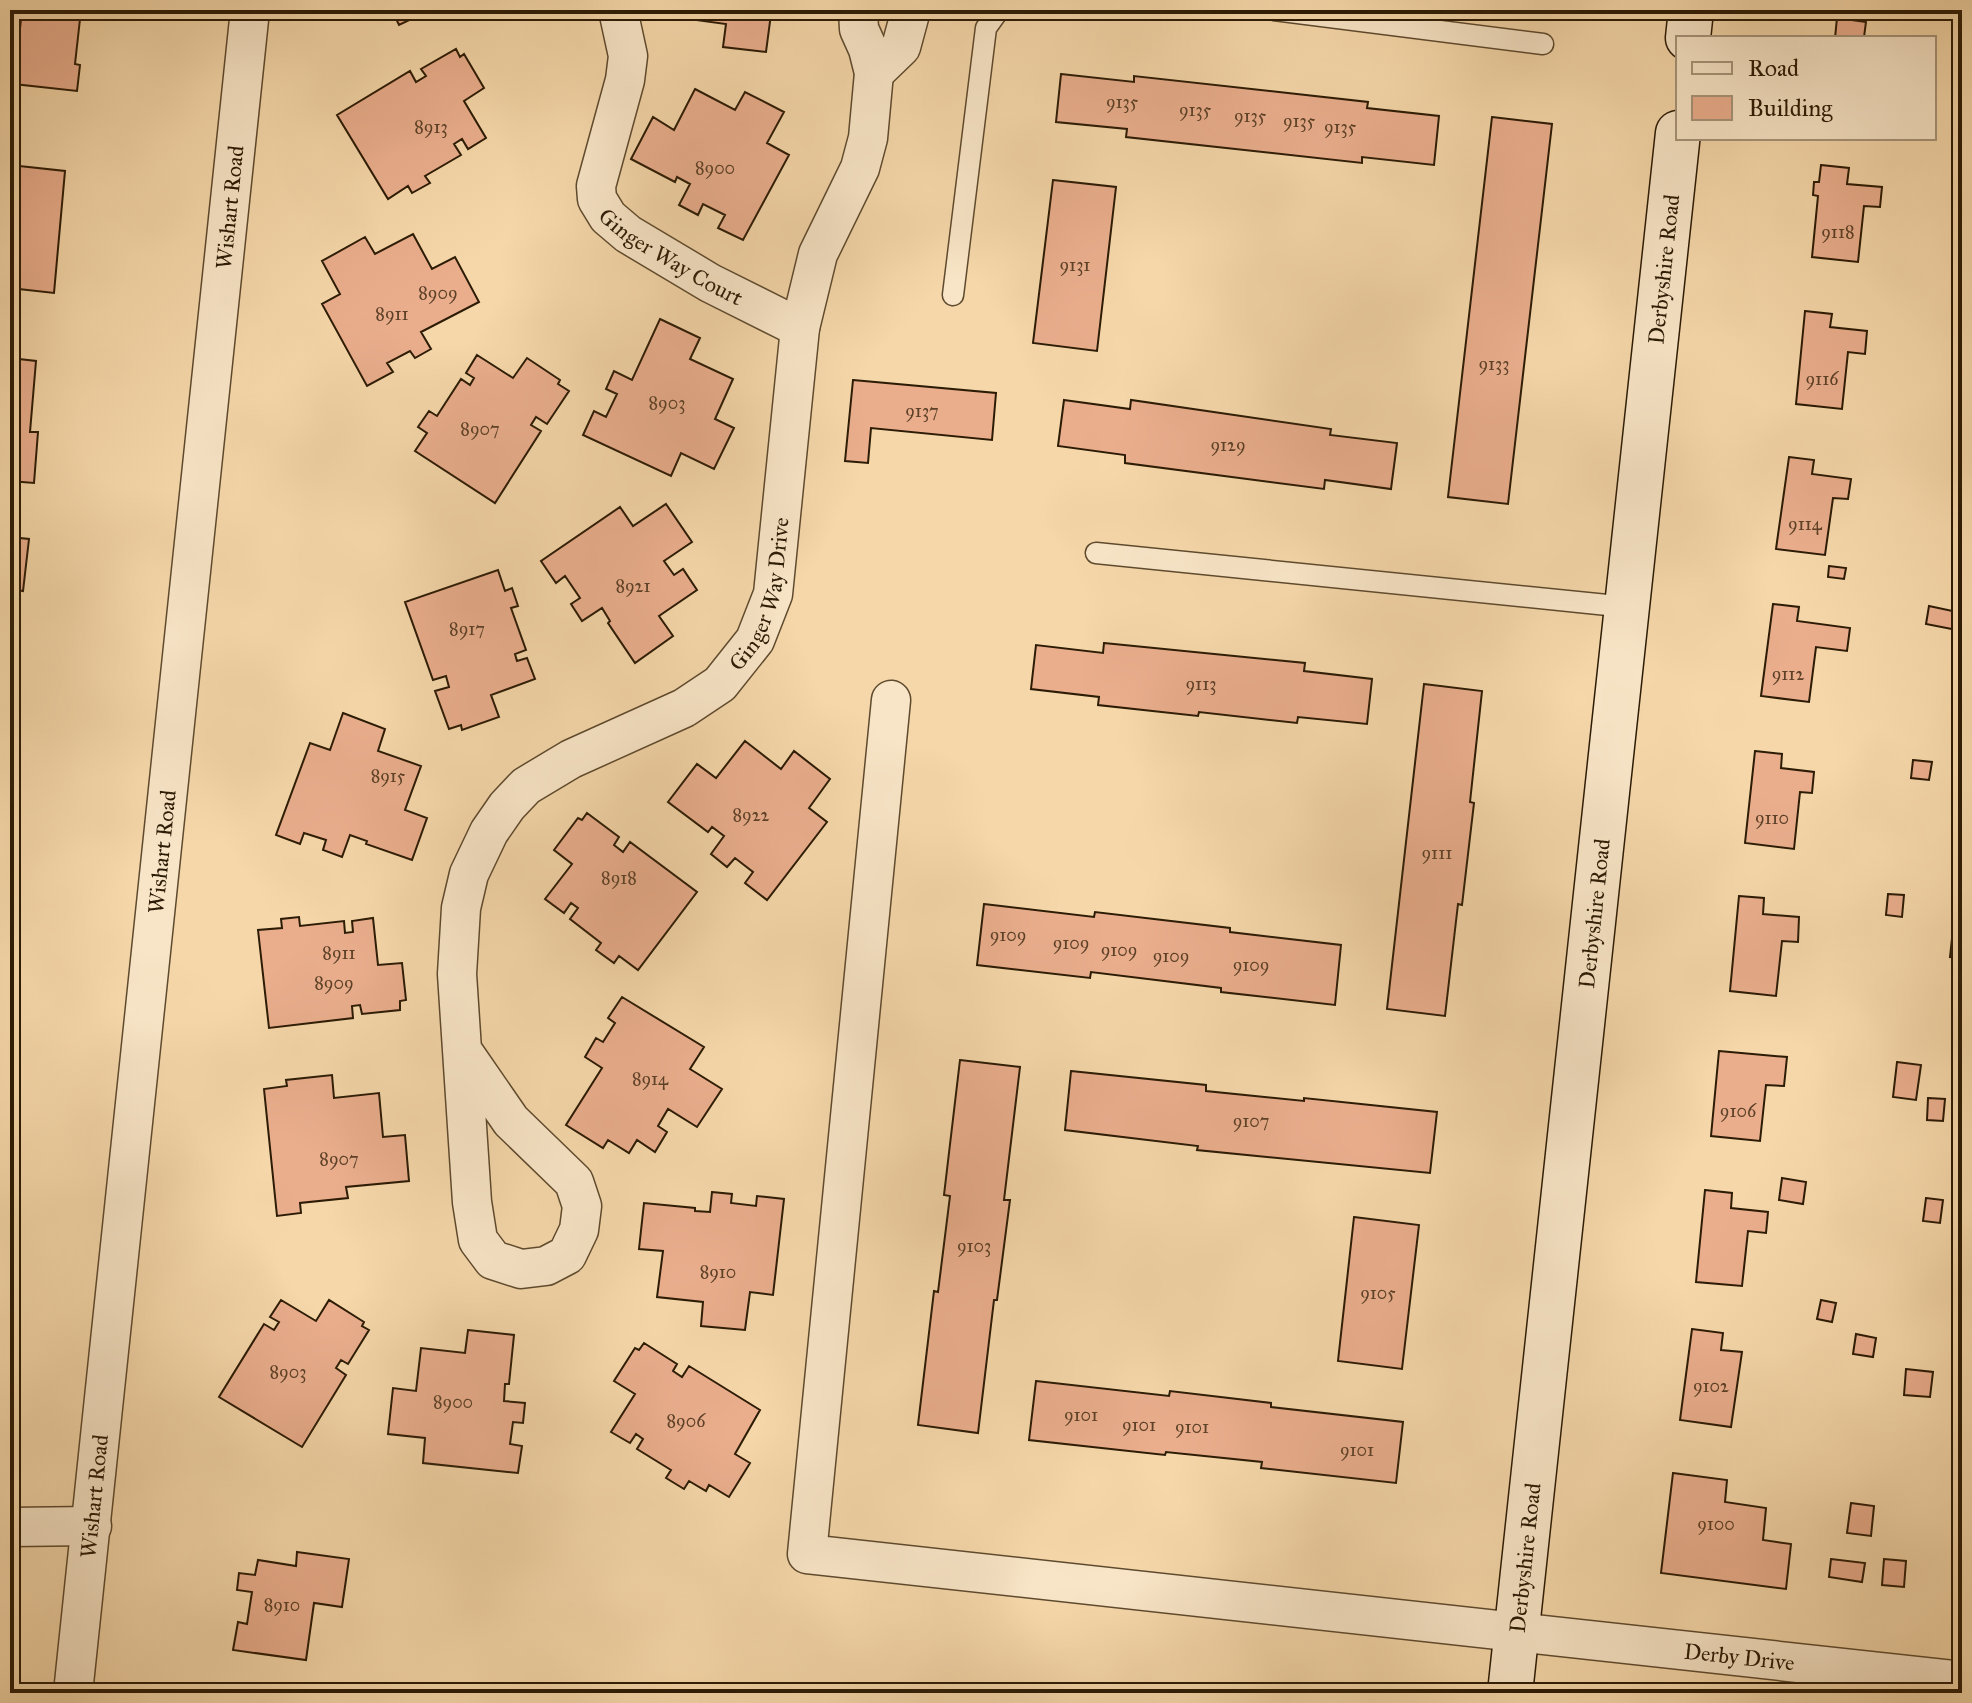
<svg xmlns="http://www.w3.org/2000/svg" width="1972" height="1703" font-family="'IM FELL Great Primer',serif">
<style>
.building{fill:#eaae8d;stroke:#2c1b05;stroke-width:2}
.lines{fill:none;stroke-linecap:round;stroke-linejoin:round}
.lane-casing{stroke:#5e4a2e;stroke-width:23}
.street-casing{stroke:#5e4a2e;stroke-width:41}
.secondary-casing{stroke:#2c1b05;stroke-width:47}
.lane{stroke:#f8e5c7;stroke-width:20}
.street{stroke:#f8e5c7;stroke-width:38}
.secondary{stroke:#f8e5c7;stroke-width:44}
.labels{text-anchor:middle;stroke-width:7;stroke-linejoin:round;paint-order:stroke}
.number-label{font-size:18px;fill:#5c4027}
.street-label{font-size:22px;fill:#2c1b05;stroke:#f8e5c7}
</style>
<rect width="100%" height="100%" fill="#f5d7a9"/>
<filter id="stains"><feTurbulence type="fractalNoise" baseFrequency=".0025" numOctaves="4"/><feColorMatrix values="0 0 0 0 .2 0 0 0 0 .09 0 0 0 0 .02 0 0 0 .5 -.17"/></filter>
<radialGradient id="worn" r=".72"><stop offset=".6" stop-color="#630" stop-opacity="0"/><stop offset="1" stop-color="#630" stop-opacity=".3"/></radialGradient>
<path class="building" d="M22 10H81L75 64 80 65 77 91 14 84Z
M392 10H420L422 14 399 25Z
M682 10H796L795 18 771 14 766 52 723 47 726 24 681 18Z
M1837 18 1866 22 1864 37 1873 38H1835Z
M456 49 460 57 464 54 484 88 464 101 486 138 468 149 462 139 454 144 461 155 425 176 430 183 412 193 408 186 388 199 337 115 410 71 416 82 426 76 421 69Z
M1061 74 1134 82V76L1368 102 1367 108 1439 116 1434 165 1362 157V163L1126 137 1127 129 1056 122Z
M695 89 735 110 745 92 784 112 767 143 789 155 743 240 718 228 725 215 703 204 698 215 679 205 690 184 677 177 675 182 631 159 653 117 674 130Z
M1492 117 1552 124 1508 504 1448 497Z
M10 165 65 171 54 293 10 288Z
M1821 165 1849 168 1847 184 1882 187 1880 207 1864 206 1858 262 1812 257 1818 196 1813 195 1814 182H1819Z
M1053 180 1116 187 1097 351 1033 343Z
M413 234 432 269 455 257 479 302 421 332 431 349 415 358 410 351 387 363 393 372 367 386 322 304 340 294 322 261 365 237 375 254Z
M1805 311 1832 314 1830 327 1867 331 1865 354 1848 352 1842 409 1796 404Z
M660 319 700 338 690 359 733 379 715 419 734 428 714 469 681 453 671 476 583 435 594 411 606 417 617 394 606 389 614 371 632 380Z
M477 355 513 378 527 358 560 380 558 384 569 391 547 424 536 417 531 425 541 431 495 503 415 451 427 433 418 427 429 411 437 416 461 379 470 385 474 378 466 373Z
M10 358 36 361 30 432H38L34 483 10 481Z
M853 380 996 393 992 440 871 428 868 463 845 461Z
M1064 400 1130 409 1131 400 1331 429 1330 435 1397 443 1391 489 1325 480 1324 489 1125 463V455L1058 446Z
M1789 457 1814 460 1812 474 1851 479 1848 499 1833 498 1825 555 1776 549Z
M666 504 692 542 664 561 674 575 683 569 697 590 659 616 673 636 635 663 608 623 610 621 602 608 582 621 571 604 580 598 565 576 556 583 541 561 620 507 633 526Z
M10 537 29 539 23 591 10 589V592Z
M1829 566 1846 568 1844 579 1828 577Z
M498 570 505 591 512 588 518 606 511 608 526 650 515 654 517 661 527 658 535 679 491 695 499 717 462 730 461 725 449 729 435 691 449 687 446 676 433 680 405 602Z
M1773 604 1799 607 1797 621 1850 628 1847 651 1816 647 1809 702 1761 696Z
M1929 606 1962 613V631L1926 624Z
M1104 643 1305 663 1304 671 1372 679 1367 724 1298 717 1297 723 1199 712 1198 716 1098 705 1099 697 1031 689 1036 645 1103 653Z
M1424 684 1482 691 1470 802 1474 803 1462 905 1458 904 1445 1016 1387 1009Z
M343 713 385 729 378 751 421 766 405 810 427 818 412 860 366 844 367 841 350 835 342 857 323 850 326 840 304 833 300 844 276 835 310 743 330 750Z
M745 741 781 769 794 751 830 779 809 808 827 822 767 900 745 883 753 872 735 858 727 867 711 854 724 836 712 827 708 832 668 802 697 764 716 778Z
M1755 751 1782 754 1781 768 1814 772 1812 793 1800 792 1794 849 1745 843Z
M1913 760 1932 762 1929 780 1911 778Z
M587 813 619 837 614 845 623 852 630 842 697 892 638 970 619 956 614 963 596 950 601 943 570 919 578 908 571 903 564 913 545 899 572 864 554 850 578 818 582 820Z
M1888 894 1904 895 1902 917 1886 915Z
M1739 896 1764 898 1763 914 1799 917 1798 942 1782 941 1776 996 1730 991Z
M984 904 1094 917 1095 912 1230 928V932L1341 945 1335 1005 1221 992V988L1091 972 1090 978 977 965Z
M299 917 300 926 344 921 345 933 353 932 352 921 373 918 378 965 402 963 406 1000 400 1001V1010L362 1014 360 1005 352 1006 353 1018 269 1028 258 930 282 928 281 919Z
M1953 929 1962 930V958L1950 957Z
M622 997 704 1047 690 1069 722 1089 697 1127 668 1109 658 1126 667 1132 655 1152 637 1140 629 1153 608 1140 603 1148 566 1125 602 1068 585 1057 596 1038 603 1042 615 1023 608 1018Z
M1719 1051 1787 1057 1784 1086 1766 1085 1760 1141 1711 1136Z
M960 1060 1020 1067 1004 1200H1010L997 1300H994L978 1433 918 1425 934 1291 938 1292 950 1196 944 1195Z
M1897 1062 1921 1065 1916 1100 1893 1097Z
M1071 1071 1206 1085V1091L1304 1101V1098L1437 1112 1430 1173 1197 1150 1198 1146 1065 1130Z
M332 1075 334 1098 379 1093 383 1137 405 1135 409 1181 346 1187 348 1198 300 1203 301 1213 277 1216 264 1089 287 1086 286 1080Z
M1928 1098 1945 1099 1943 1121 1927 1120Z
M1782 1178 1806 1182 1803 1204 1779 1200Z
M1705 1190 1732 1193 1731 1208 1768 1212 1766 1233 1748 1231 1742 1286 1696 1282Z
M712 1192 732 1194 731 1203 756 1206 757 1196 784 1199 773 1295 750 1292 745 1330 701 1326 703 1302 657 1297 663 1251 639 1249 644 1203 695 1208V1211L710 1212Z
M1926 1198 1943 1200 1940 1223 1923 1221Z
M1354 1217 1419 1225 1402 1369 1338 1361Z
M281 1300 316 1321 329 1300 364 1322 362 1326 369 1330 348 1364 341 1360 336 1368 346 1375 302 1447 219 1397 264 1324 274 1330 279 1322 270 1317Z
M1821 1300 1836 1303 1832 1322 1817 1319Z
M1692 1329 1723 1333 1721 1350 1742 1352 1731 1427 1680 1420Z
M468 1330 514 1335 509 1384H505L504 1401 525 1403 523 1423 513 1422 510 1444 522 1446 518 1473 423 1463 425 1438 388 1434 393 1388 416 1391 421 1348 465 1353Z
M1856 1334 1876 1338 1873 1357 1853 1354Z
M644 1343 677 1364 673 1371 682 1377 689 1366 760 1410 735 1454 750 1463 729 1497 709 1485 706 1491 689 1481 684 1489 666 1478 671 1470 637 1449 643 1439 636 1434 630 1443 611 1432 635 1394 614 1381 635 1348 639 1350Z
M1906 1369 1933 1372 1930 1397 1904 1395Z
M1036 1381 1169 1396 1170 1391 1271 1403V1407L1403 1422 1396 1483 1261 1468 1262 1462 1166 1452 1165 1455 1029 1440Z
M1673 1473 1727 1480 1725 1502 1766 1508 1763 1540 1791 1544 1786 1589 1661 1573Z
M1851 1503 1874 1506 1871 1536 1847 1533Z
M297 1552 349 1559 342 1607 314 1603 306 1660 233 1650 238 1622 247 1624 252 1592 237 1590 239 1573 255 1575 258 1560 296 1566Z
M1831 1559 1865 1563 1862 1582 1829 1577Z
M1884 1559 1906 1561 1904 1587 1882 1585Z"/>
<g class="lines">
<defs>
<path id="lane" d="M1274 10 1543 44
M953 295 986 28 999 10
M1096 553 1627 607"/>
<g id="street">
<path id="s1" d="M618 10 628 56 625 80 596 186 597 199 608 217 628 234 710 283 800 328"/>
<path d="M874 73 901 47 911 10"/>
<path id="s2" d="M891 700 807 1554 1962 1681"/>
<path id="s3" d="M462 1050 511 1121 574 1182 582 1206 579 1230 567 1255 546 1266 521 1269 493 1260 478 1240 472 1202 457 974 461 908 469 874 489 832 507 806 526 786 571 759 684 708 720 684 755 640 773 594 800 328 818 254 860 168 868 138 874 73 868 49 859 29 858 10"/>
<path d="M10 1527 92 1526"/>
<path id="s4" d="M73 1693 250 10"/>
</g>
<g id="secondary">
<path d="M1688 38 1691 10"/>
<path id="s5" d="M1510 1693 1678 133"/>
</g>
</defs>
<use href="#lane" class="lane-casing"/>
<use href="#street" class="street-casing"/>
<use href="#secondary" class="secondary-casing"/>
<use href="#lane" class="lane"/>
<use href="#street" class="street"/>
<use href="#secondary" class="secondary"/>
</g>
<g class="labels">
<g class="number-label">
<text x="1122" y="108">9135</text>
<text x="1195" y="116">9135</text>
<text x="1250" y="122">9135</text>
<text x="1299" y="127">9135</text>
<text x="431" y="133">8913</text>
<text x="1340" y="133">9135</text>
<text x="715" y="174">8900</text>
<text x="1838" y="238">9118</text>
<text x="1075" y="271">9131</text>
<text x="438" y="299">8909</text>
<text x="392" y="320">8911</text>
<text x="1494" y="370">9133</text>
<text x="1822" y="385">9116</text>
<text x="667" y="409">8903</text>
<text x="922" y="417">9137</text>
<text x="480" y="435">8907</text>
<text x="1228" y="451">9129</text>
<text x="1805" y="530">9114</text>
<text x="633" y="592">8921</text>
<text x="467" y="635">8917</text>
<text x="1788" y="680">9112</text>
<text x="1201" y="690">9113</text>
<text x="388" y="782">8915</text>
<text x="751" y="821">8922</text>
<text x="1772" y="824">9110</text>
<text x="1437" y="859">9111</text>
<text x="619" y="884">8918</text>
<text x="1008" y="941">9109</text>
<text x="1071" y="949">9109</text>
<text x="1119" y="956">9109</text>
<text x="339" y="959">8911</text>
<text x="1171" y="962">9109</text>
<text x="1251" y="971">9109</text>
<text x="334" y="989">8909</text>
<text x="650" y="1085">8914</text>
<text x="1738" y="1117">9106</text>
<text x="1251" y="1127">9107</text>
<text x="339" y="1165">8907</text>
<text x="974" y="1252">9103</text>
<text x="718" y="1278">8910</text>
<text x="1378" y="1299">9105</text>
<text x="288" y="1378">8903</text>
<text x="1711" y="1392">9102</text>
<text x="453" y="1408">8900</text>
<text x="1081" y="1421">9101</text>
<text x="686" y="1427">8906</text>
<text x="1139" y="1431">9101</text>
<text x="1192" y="1433">9101</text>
<text x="1357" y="1456">9101</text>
<text x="1716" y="1530">9100</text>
<text x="282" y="1611">8910</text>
</g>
<g class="street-label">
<text dy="8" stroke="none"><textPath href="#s4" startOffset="1494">Wishart Road</textPath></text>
<text dy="8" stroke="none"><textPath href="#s1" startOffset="290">Ginger Way Court</textPath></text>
<text dy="8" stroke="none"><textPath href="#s5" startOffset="1432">Derbyshire Road</textPath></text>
<text dy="8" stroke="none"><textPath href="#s3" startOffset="1150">Ginger Way Drive</textPath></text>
<text dy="8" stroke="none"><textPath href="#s4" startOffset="846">Wishart Road</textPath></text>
<text dy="8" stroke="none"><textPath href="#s5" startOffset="784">Derbyshire Road</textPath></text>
<text dy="8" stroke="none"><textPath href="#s4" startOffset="198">Wishart Road</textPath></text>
<text dy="8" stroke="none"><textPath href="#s5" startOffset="136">Derbyshire Road</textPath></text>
<text dy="8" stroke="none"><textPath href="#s2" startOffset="1796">Derby Drive</textPath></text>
</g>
</g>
<rect width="1972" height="1703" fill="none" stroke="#f5d7a9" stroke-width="40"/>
<rect x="12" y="12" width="1948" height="1679" fill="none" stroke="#2c1b05" stroke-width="4"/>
<rect x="20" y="20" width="1932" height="1663" fill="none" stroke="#2c1b05" stroke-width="2"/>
<rect x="1676" y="36" width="260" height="104" fill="#f8e5c7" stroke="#a69479" stroke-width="2"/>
<rect x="1692" y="62" width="40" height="12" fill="#f8e5c7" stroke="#a69479" stroke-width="2"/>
<text x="1748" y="76" font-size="24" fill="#2c1b05">Road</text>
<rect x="1692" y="96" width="40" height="24" fill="#eaae8d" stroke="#a69479" stroke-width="2"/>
<text x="1748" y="116" font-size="24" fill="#2c1b05">Building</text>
<rect width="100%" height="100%" filter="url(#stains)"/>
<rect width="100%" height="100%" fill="url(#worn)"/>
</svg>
